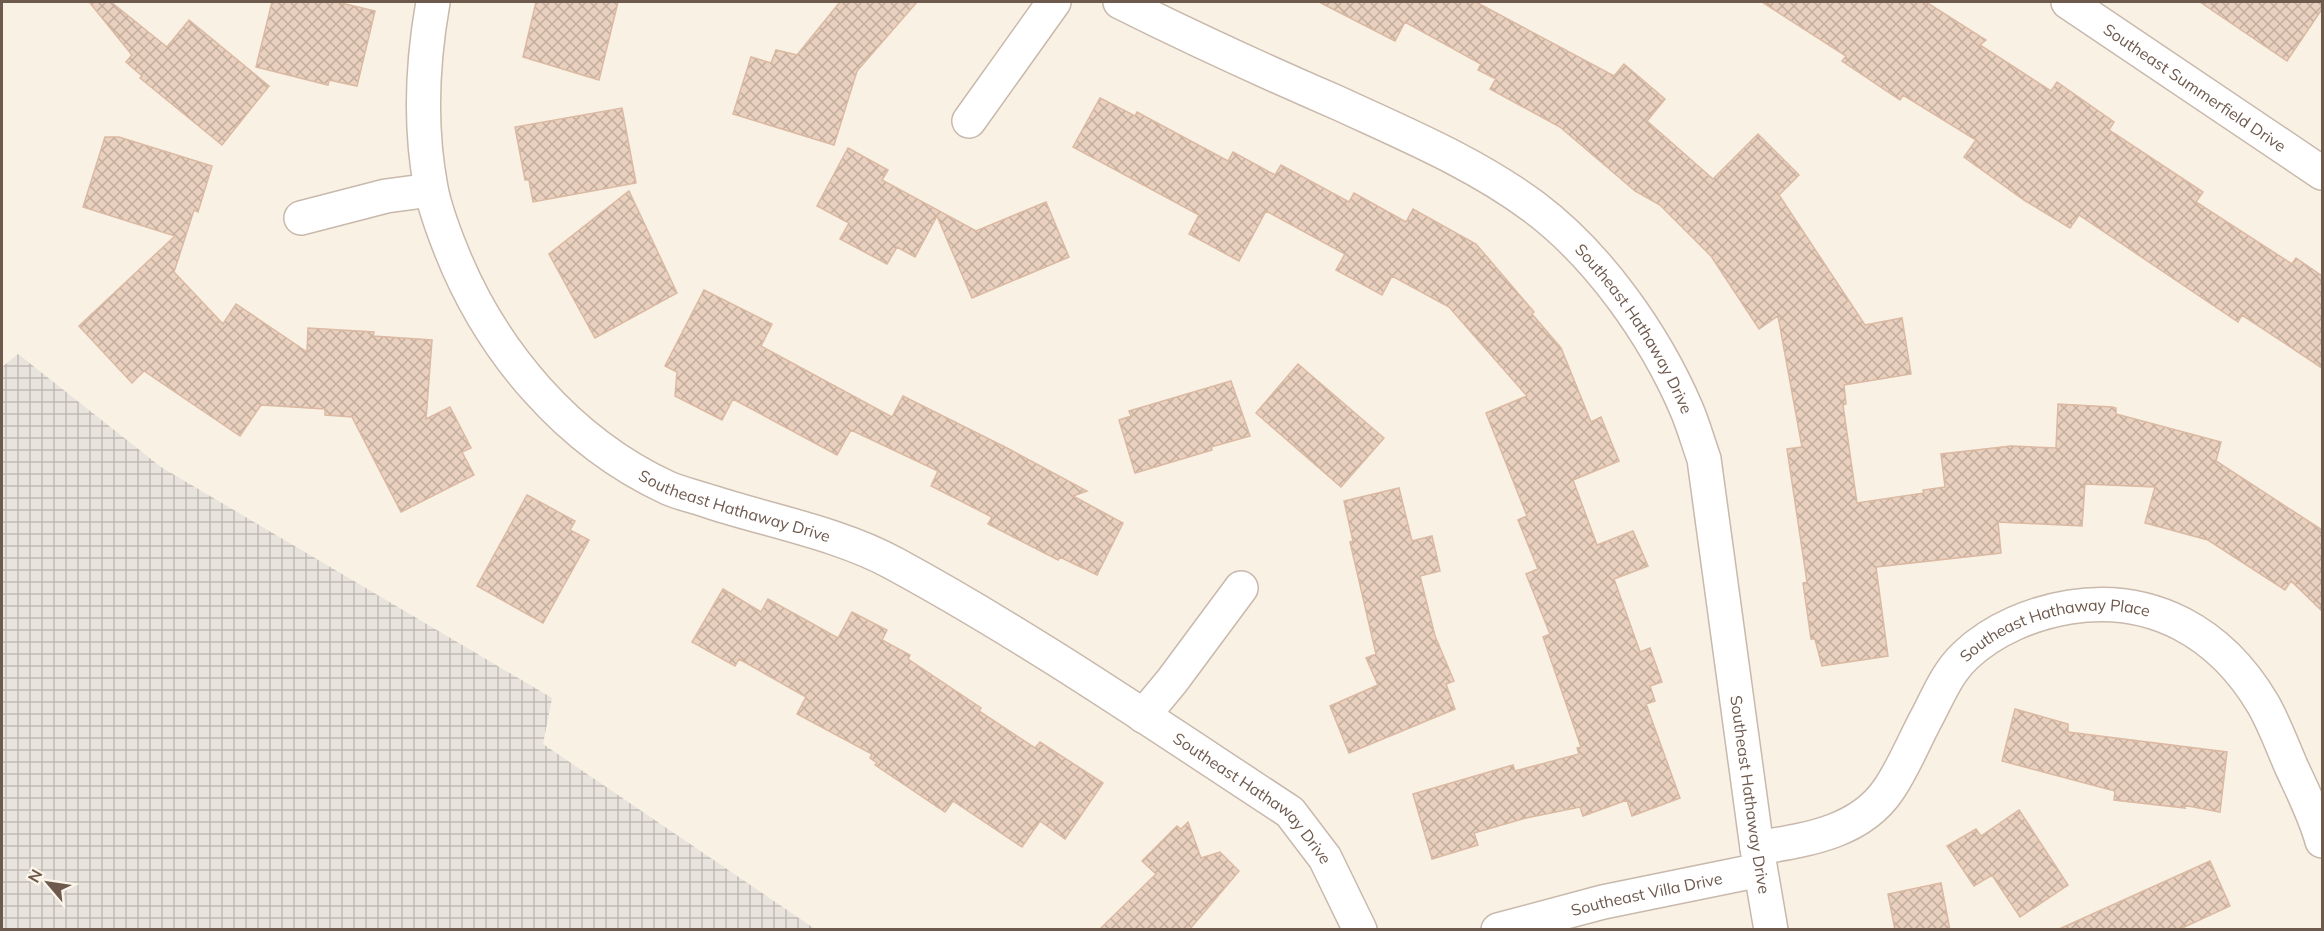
<svg xmlns="http://www.w3.org/2000/svg" width="2324" height="931" font-family="Mulish,sans-serif">
<style>
.industrial{fill:url(#industrial-grid)}
.building{fill:url(#building-cross-hatch);stroke:#dbb9a2;stroke-width:1.5}
.lines{fill:none;stroke-linecap:round;stroke-linejoin:round}
.minor-casing{stroke:#c8b9ac;stroke-width:36}
.minor{stroke:#fff;stroke-width:33}
.labels{text-anchor:middle;stroke-width:4.5;stroke-linejoin:round;paint-order:stroke}
.street-label{font-size:16px;fill:#6e594d;stroke:#fcf5e9}
</style>
<defs>
<pattern id="industrial-grid" width="8" height="8" patternUnits="userSpaceOnUse" patternTransform="scale(1.5)"><rect width="8" height="8" fill="#e9e3de"/><path d="M0 4h8M4 0v8" fill="none" stroke="#c1bbb6"/></pattern>
<pattern id="building-cross-hatch" width="8" height="8" patternUnits="userSpaceOnUse" patternTransform="scale(1.5)"><rect width="8" height="8" fill="#ead1bf"/><path d="M0 0l8 8M0 8l8-8" fill="none" stroke="#c2ad9d"/></pattern>
</defs>
<rect width="100%" height="100%" fill="#f9f1e4"/>
<path class="industrial" d="M18 354 161 467 552 698 543 744 815 929H2V367Z"/>
<path class="building" d="M92 2H111L167 47 189 20 269 86 222 145 140 78 142 76 126 62 132 55 90 3Z
M272 2H337L375 11 357 86 329 80 328 85 256 67Z
M536 2H618L599 80 523 57Z
M840 2H917L857 71 834 145 733 114 751 57 771 63 776 50 797 55Z
M1319 2H1476L1614 76 1624 64 1665 99 1647 121 1713 179 1758 134 1799 175 1779 195 1865 325 1902 318 1911 374 1844 385 1846 404 1843 405 1857 503 1924 493 1923 490 1945 487 1941 454 2011 446 2056 448 2058 404 2112 407 2116 408V414L2221 442 2216 461 2322 530V611L2291 581 2285 590 2208 540 2145 523 2155 487 2085 484 2082 526 1998 522 2001 553 1876 567 1888 656 1822 666 1815 639H1811L1803 583 1807 582 1787 449 1802 447 1778 316 1759 329 1711 256 1660 205 1635 191 1560 127 1490 89 1496 79 1478 70 1481 64 1405 22 1395 41Z
M1762 2H1926L1986 40 1980 45 2051 91 2057 82 2114 122 2109 130 2203 192 2196 202 2292 264 2296 258 2322 276V368L2242 315 2238 322 2079 215 2070 228 2024 200 1964 157 1976 140 1903 95 1900 100 1842 61 1846 56Z
M2200 2H2322V9L2287 61Z
M1100 98 1135 116 1137 112 1228 161 1233 152 1275 175 1281 165 1349 202 1354 193 1406 222 1413 209 1476 244 1534 312 1532 314 1561 348 1591 422 1601 417 1619 461 1573 480 1597 545 1633 531 1648 566 1614 579 1640 652 1650 648 1662 682 1650 686 1655 701 1646 704 1680 798 1632 816 1627 800 1583 816 1580 807 1526 818 1474 833 1478 845 1432 859 1413 794 1513 765 1515 771 1579 754 1577 748 1581 747 1543 637 1550 634 1526 574 1538 569 1518 520 1527 516 1486 413 1527 396 1449 307 1392 276 1382 295 1336 270 1345 254 1266 211 1239 261 1189 234 1199 215 1073 147Z
M622 108 636 183 533 202 529 180H525L515 127Z
M105 137H119L212 166 198 212 194 210 174 272 223 324 236 304 307 352 308 328 374 332 373 336 432 340 426 419 450 407 471 448 462 452 474 475 401 512 352 417 325 415V409L261 405 240 436 144 371 132 383 79 326 175 236 83 207Z
M848 148 888 170 882 180 976 231 1046 202 1069 257 972 298 937 216 915 257 897 247 887 264 840 239 849 223 817 206Z
M629 191 677 293 595 338 549 254Z
M704 290 772 324 761 346 892 417 903 396 1007 448 1087 491 1073 496 1123 523 1097 575 1060 557 1058 560 988 524 992 517 931 486 938 471 851 430 837 455 733 399 722 420 675 396 677 372 665 366Z
M1298 364 1384 438 1341 487 1256 413Z
M1231 381 1250 436 1211 447 1212 450 1135 473 1119 420 1131 416 1129 411Z
M1399 488 1412 541 1432 536 1440 571 1420 576 1435 636 1454 681 1446 684 1455 709 1349 753 1330 706 1378 685 1366 658 1376 654 1350 542 1353 541 1344 501Z
M527 495 575 521 570 530 589 540 543 623 477 586Z
M723 589 761 612 768 599 838 638 852 612 887 630 882 640 910 655 908 659 981 708 979 711 1035 748 1040 742 1103 783 1065 839 1040 821 1022 847 953 801 945 812 875 765 877 763 870 758 872 754 797 714 806 697 739 659 735 666 692 642Z
M2015 709 2068 724V732L2227 752 2220 812 2183 805 2185 808 2114 800 2115 791 2002 761Z
M2019 810 2068 885 2020 917 1992 875 1974 886 1947 846 1976 829 1981 836Z
M1188 822 1201 858 1220 852 1239 871 1189 930H1099L1156 874 1142 861 1177 826 1181 829Z
M2210 861 2230 906 2178 930H2057Z
M1941 883 1950 930H1895L1888 894Z"/>
<g class="lines">
<defs>
<g id="minor">
<path id="s1" d="M433 2C422 64 419 125 431 188 435 209 443 230 451 250 491 351 568 442 668 488 682 494 697 497 711 502 770 521 841 534 895 564 1031 638 1160 727 1290 812L1325 858 1360 930"/>
<path id="s2" d="M1120 2C1192 38 1264 71 1338 103 1405 134 1475 163 1534 207 1598 255 1654 334 1686 408 1693 424 1698 442 1704 459L1757 848 1771 930"/>
<path id="s3" d="M2068 2 2322 173"/>
<path d="M969 121 1054 2"/>
<path d="M301 218 386 196 431 190"/>
<path d="M1143 716 1172 681 1241 588"/>
<path id="s4" d="M1757 848C1805 840 1860 833 1889 789 1904 767 1914 741 1927 717 1938 696 1947 673 1965 656 1993 629 2033 613 2070 607 2153 594 2221 633 2263 704 2274 723 2282 745 2291 766 2302 790 2315 815 2322 841"/>
<path id="s5" d="M1498 930 1603 902 1760 870"/>
</g>
</defs>
<use href="#minor" class="minor-casing"/>
<use href="#minor" class="minor"/>
</g>
<g class="labels">
<g class="street-label">
<text dy="6" stroke="none"><textPath href="#s3" startOffset="153">Southeast Summerfield Drive</textPath></text>
<text dy="6" stroke="none"><textPath href="#s2" startOffset="622">Southeast Hathaway Drive</textPath></text>
<text dy="6" stroke="none"><textPath href="#s1" startOffset="651">Southeast Hathaway Drive</textPath></text>
<text dy="6" stroke="none"><textPath href="#s4" startOffset="400">Southeast Hathaway Place</textPath></text>
<text dy="6" stroke="none"><textPath href="#s2" startOffset="1110">Southeast Hathaway Drive</textPath></text>
<text dy="6" stroke="none"><textPath href="#s1" startOffset="1251">Southeast Hathaway Drive</textPath></text>
<text dy="6" stroke="none"><textPath href="#s5" startOffset="153">Southeast Villa Drive</textPath></text>
</g>
</g>
<rect width="2324" height="931" fill="none" stroke="#6e594d" stroke-width="6"/>
<g transform="translate(48 883) rotate(299)" stroke="#fcf5e9" stroke-width="4.5" paint-order="stroke">
<path d="M0-4.5L10 22L0 15L-10 22Z" fill="#6e594d"/>
<text y="-9" font-size="16" font-weight="bold" text-anchor="middle" fill="#6e594d">N</text>
</g>
</svg>
